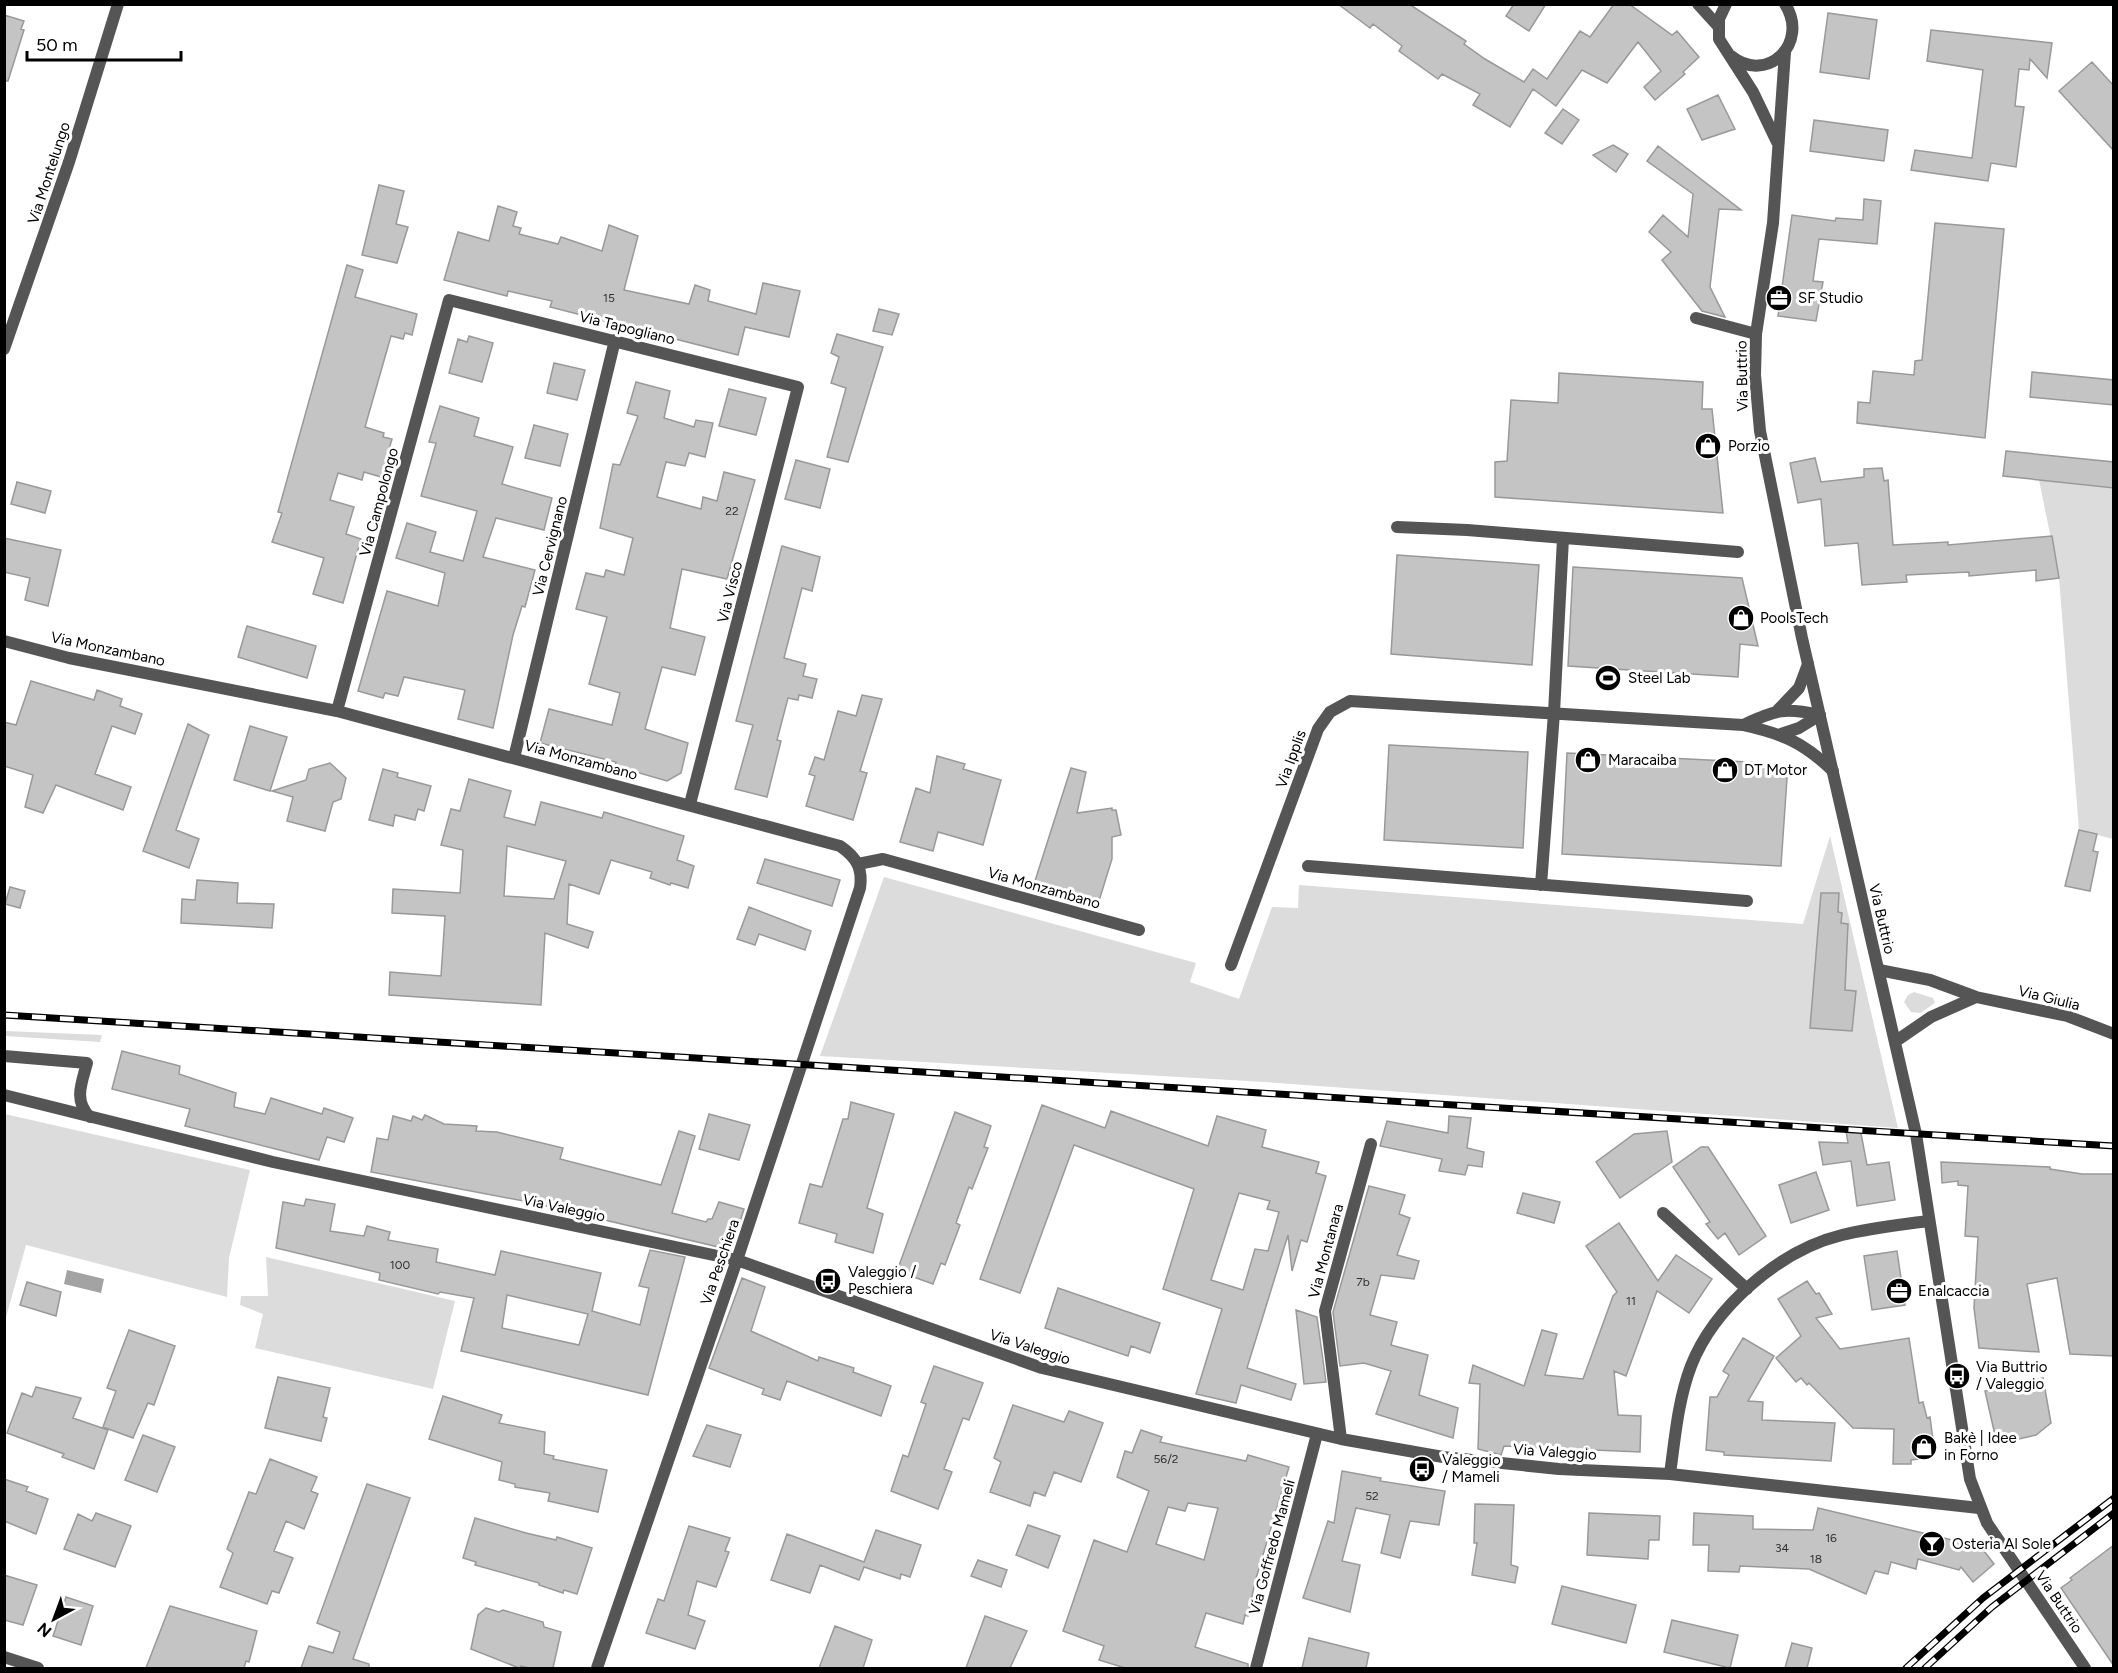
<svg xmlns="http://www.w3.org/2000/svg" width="2118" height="1673" font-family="Figtree,sans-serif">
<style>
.green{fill:#dcdcdc}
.water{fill:#a3a3a3}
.building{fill:#c4c4c4;stroke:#999;stroke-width:1.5;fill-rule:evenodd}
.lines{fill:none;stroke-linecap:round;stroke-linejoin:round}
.minor{stroke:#555;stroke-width:12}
.tertiary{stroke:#555;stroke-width:12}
.rail-casing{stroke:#000;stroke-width:7}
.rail{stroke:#fff;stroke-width:4.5;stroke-dasharray:14;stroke-linecap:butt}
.labels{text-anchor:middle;stroke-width:6;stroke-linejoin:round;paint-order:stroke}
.number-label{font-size:12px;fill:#313131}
.street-label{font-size:15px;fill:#000;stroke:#fff}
.poi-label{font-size:15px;fill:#000;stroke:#fff;text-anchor:start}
</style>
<rect width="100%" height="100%" fill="#fff"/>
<path class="green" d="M2039 480 2113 488V839L2079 830 2059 578Z
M1830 836 1898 1128 1264 1082 820 1056 884 877 1196 963 1190 982 1239 999 1272 907 1298 908 1299 885 1803 924Z
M1914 992 1933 998 1935 1003 1920 1013 1911 1012 1904 1002 1908 995Z
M5 1031 102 1035 100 1042 5 1036Z
M5 1114 250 1170 229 1258 227 1297 26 1245 5 1321Z
M266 1257 455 1301 433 1389 255 1348 263 1314 240 1305 241 1296H268Z"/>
<path class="water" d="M67 1270 104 1279 101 1293 64 1284Z"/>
<path class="building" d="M1338 4H1409L1466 41 1464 44 1485 59 1524 82 1533 69 1547 79 1580 31 1590 37 1614 4H1629L1672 35 1677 31 1699 57 1683 72 1685 74 1655 100 1644 87 1661 71 1638 42 1607 83 1582 70 1556 106 1533 89 1510 127 1473 105 1480 94 1442 74 1438 79 1399 51 1402 46 1373 24 1370 28Z
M1514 4H1546L1529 31 1506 16Z
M1828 13 1877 20 1869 79 1820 72Z
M4 15 24 21 21 29 24 30 8 81H4Z
M1931 30 2052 43 2047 78 2030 59 2029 70 2019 69 2015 106 2024 107 2016 167 1991 163 1988 181 1911 170 1915 150 1972 158 1983 70 1927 61Z
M2092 62 2114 86V151L2059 91Z
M1718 95 1735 129 1702 140 1687 109Z
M1563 109 1579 120 1562 144 1545 133Z
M1814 120 1888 130 1884 161 1810 151Z
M1613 145 1628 154 1616 172 1593 155Z
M1658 146 1741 210 1719 209 1710 287 1725 317 1702 311 1662 260 1671 252 1649 232 1663 215 1688 237 1693 194 1647 161Z
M379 185 404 191 396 224 408 227 397 263 362 255Z
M1864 199 1881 201 1877 244 1819 239 1813 281 1823 282 1816 321 1778 316 1792 215 1835 221 1836 218 1863 220Z
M498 206 517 212 513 226 521 228 519 234 558 244 561 237 602 251 609 225 638 236 624 290 689 304 695 285 710 290 708 301 756 314 763 283 800 291 789 337 745 327 738 355 550 307 552 301 508 291 507 296 444 280 458 232 489 241Z
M1935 223 2004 229 1985 438 1857 423 1858 402 1870 403 1873 371 1914 375 1915 361 1922 360Z
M347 265 363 270 355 297 417 314 412 335 405 333 403 339 391 336 365 427 384 433 383 437 392 439 381 477 364 472 362 480 338 473 330 500 354 507 346 534 361 539 343 603 313 594 324 558 272 542 282 513 278 512Z
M879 309 899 314 892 335 873 331Z
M837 334 883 347 848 462 827 457 846 388 831 383 839 357 831 353Z
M469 336 493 343 482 382 449 373 458 339 467 342Z
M554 363 585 370 577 400 547 393Z
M2032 372 2114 380V405L2030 397Z
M1559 373 1703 382 1702 409H1712L1723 513 1495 497V462L1507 461 1511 400 1558 403Z
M636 382 670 391 664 418 694 427 696 420 713 423 705 457 689 453 685 466 666 462 657 497 701 509 703 497 717 501 724 472 755 480 727 579 682 569 670 628 705 637 695 675 662 667 645 729 688 743 681 773 667 781 615 766 616 762 540 743 549 709 612 725 620 693 589 684 607 617 576 609 586 573 604 577 606 570 624 575 633 538 600 528 613 464 620 465 638 416 627 413Z
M729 389 766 398 756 435 719 426Z
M440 406 479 418 474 436 513 447 502 484 552 498 544 530 496 518 483 557 535 570 525 607 522 606 513 635 493 728 458 719 465 690 404 677 398 696 385 693 383 698 358 691 387 591 438 606 445 573 396 558 407 523 436 532 430 552 463 561 477 511 421 496 436 443 429 442Z
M534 425 568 434 560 466 525 458Z
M2006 451 2114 462V488L2003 476Z
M1815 458 1821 482 1864 477V469L1882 468 1884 481 1888 480 1893 545 1948 542V545L2052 536 2059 578 2036 581V570L1969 576V572L1906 575 1907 582 1862 585 1858 543 1825 546 1821 499 1798 503 1790 463Z
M796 460 830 469 820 508 785 499Z
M17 482 51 491 45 513 11 504Z
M4 538 61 550 48 606 25 600 30 578 4 572Z
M782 546 820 557 812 591 802 588 784 658 806 664 803 676 817 679 812 698 799 695 798 700 788 698 777 740 781 741 767 797 735 789 753 725 736 721Z
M1397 555 1539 565 1532 665 1391 654Z
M1573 567 1742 578 1758 646 1740 644 1738 677 1568 666Z
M247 626 316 646 307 678 238 657Z
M31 681 94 700 97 690 122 699 120 706 142 714 135 734 112 726 95 774 131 787 123 810 56 785 43 813 25 807 33 775 4 766V722L16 725Z
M862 695 882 699 860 771 867 773 853 820 806 806 815 776 809 774 815 757 824 760 838 711 856 716Z
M188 724 209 735 176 830 199 839 189 868 143 851Z
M250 726 287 737 270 791 234 780Z
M1389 745 1528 752 1523 848 1384 840Z
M1567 753 1769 763 1787 778 1781 866 1562 854Z
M937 756 965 764 963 769 1001 780 983 845 938 832 933 851 900 842 916 788 930 793Z
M330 763 346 778 341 799 333 802 325 831 287 821 293 797 272 791 306 780 309 769Z
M1071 768 1086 772 1077 813 1112 808V810H1116L1121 835 1112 837V859L1098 904 1034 884Z
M383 769 398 773 397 777 431 786 424 811 418 809 415 820 395 815 393 826 369 820Z
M469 779 511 791 504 817 535 825 541 802 602 818 604 812 684 836 677 860 694 866 688 888 671 883 670 885 650 878 652 872 611 860 599 894 569 884 567 924 593 932 588 948 545 933 541 1005 389 995 390 972 441 976 445 916 392 913 393 889 460 893 463 850 441 845 451 809 460 811ZM507 846 566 861 554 899 504 896Z
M2079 830 2097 834 2093 851 2098 852 2090 891 2065 886Z
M765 859 840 880 832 906 757 883Z
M197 880 238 883 237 903 274 904 272 928 181 923 182 899 195 900Z
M10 887 25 891 20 908 5 904Z
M1821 893H1839L1838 912 1842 913 1841 923 1848 924 1845 990 1856 991 1852 1031 1810 1028Z
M749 907 811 931 805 950 759 934 755 945 737 939Z
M122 1051 180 1066 179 1074 236 1093 234 1107 265 1114 271 1098 322 1114 324 1108 353 1118 344 1142 327 1137 319 1160 185 1126 190 1109 112 1089Z
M851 1102 894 1114 867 1208 883 1214 873 1253 835 1242 837 1234 799 1223 810 1184 822 1187 843 1119H848Z
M1042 1105 1105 1128 1111 1111 1208 1146 1217 1116 1266 1130 1262 1147 1319 1162 1316 1173 1326 1176 1307 1242 1301 1240 1292 1271 1288 1235 1247 1368 1296 1384 1291 1400 1241 1385 1236 1403 1196 1394 1222 1309 1163 1289 1194 1189 1074 1145 1020 1293 980 1279ZM1239 1193 1270 1201 1267 1209 1279 1212 1268 1251 1255 1249 1243 1290 1211 1280Z
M955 1112 991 1126 984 1147 988 1148 972 1189 969 1187 956 1223 960 1225 945 1265 941 1263 933 1284 897 1271Z
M709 1114 750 1125 739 1160 699 1149Z
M425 1115 444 1124 477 1126 476 1131 497 1132 563 1148 560 1159 661 1185 679 1131 695 1136 672 1213 706 1222 708 1219H712L719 1202 744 1209 731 1250 529 1202 371 1172 377 1138 388 1140 393 1116 411 1121 413 1116 422 1120Z
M1449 1116 1471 1118 1467 1148 1484 1152 1482 1167 1468 1165 1465 1175 1439 1171 1442 1159 1380 1146 1387 1121 1448 1133Z
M1860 1128 1867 1165 1889 1162 1895 1200 1857 1206 1851 1161 1823 1165 1819 1142 1848 1143 1846 1131Z
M1667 1131 1672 1162 1620 1198 1596 1162 1634 1134Z
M1701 1147H1708L1766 1236 1739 1255 1725 1233 1718 1239 1706 1224 1710 1222 1673 1167Z
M1941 1162 2050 1167V1169L2082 1174H2114V1356L2070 1354 2057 1278 2027 1284 2039 1352 1979 1348 1974 1308 1978 1237 1965 1236 1968 1186 1958 1185V1181L1942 1183Z
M1816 1172 1829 1210 1791 1223 1779 1185Z
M1369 1186 1405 1195 1399 1214 1410 1218 1397 1255 1419 1261 1414 1279 1381 1275 1370 1315 1397 1322 1391 1345 1428 1355 1419 1395 1458 1408 1453 1438 1376 1414 1391 1371 1364 1363 1340 1366 1333 1312Z
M1523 1193 1560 1202 1554 1223 1517 1213Z
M306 1199 335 1204 330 1231 364 1236 367 1226 390 1232 388 1240 438 1249 436 1262 495 1275 501 1251 601 1273 592 1311 640 1325 649 1288 639 1286 650 1250 685 1257 648 1395 461 1351 474 1298 440 1292 438 1294 379 1280 380 1273 276 1248 283 1202 304 1206ZM507 1295 588 1314 579 1345 502 1328Z
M1619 1223 1658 1281 1676 1255 1712 1279 1689 1313 1657 1291 1626 1376 1614 1371 1618 1415 1641 1416 1640 1452 1504 1446 1501 1455 1478 1449 1480 1384 1469 1383 1473 1365 1524 1386 1542 1330 1557 1334 1545 1375 1583 1379 1613 1296 1617 1292 1586 1246Z
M1897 1251 1905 1305 1872 1310 1864 1256Z
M742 1278 765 1287 751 1331 818 1361 819 1357 854 1368 853 1372 891 1386 881 1416 787 1381 780 1400 762 1394 764 1389 709 1368Z
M1807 1281 1816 1294 1819 1293 1832 1314 1816 1318 1840 1349 1909 1338 1919 1403 1923 1402 1927 1418 1930 1417 1934 1447 1927 1458 1911 1460V1464H1893L1894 1429 1853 1428 1809 1383 1807 1385 1801 1378 1796 1382 1776 1358 1801 1336 1778 1299Z
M27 1282 61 1292 56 1316 20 1305Z
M1058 1288 1160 1323 1150 1353 1131 1346 1128 1356 1045 1328Z
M1296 1310 1317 1317 1326 1382 1304 1384Z
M129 1330 175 1346 154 1405 148 1403 133 1438 103 1427 116 1391 107 1388Z
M1743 1338 1774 1356 1748 1401 1763 1402 1762 1420 1835 1423 1831 1461 1724 1455V1452L1706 1450 1710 1397H1717L1729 1375 1723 1371Z
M934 1366 983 1383 969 1420 963 1418 944 1469 952 1472 938 1509 891 1491 903 1455 908 1457 926 1404 921 1402Z
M278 1377 330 1388 323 1417 327 1418 321 1441 265 1428Z
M2043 1378 2051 1423 2036 1435 1997 1444 1985 1391Z
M36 1387 81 1398 73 1418 108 1430 94 1469 62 1457 64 1454 7 1433 22 1393 32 1397Z
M443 1396 502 1415 499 1423 545 1432 544 1454 554 1456 553 1459 607 1470 598 1512 548 1501 550 1493 515 1487V1484L499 1480 502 1462 429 1439Z
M1013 1405 1064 1422 1069 1411 1103 1423 1081 1482 1054 1472 1045 1496 1034 1492 1030 1506 990 1492 1001 1462 994 1458Z
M707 1425 741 1435 730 1467 693 1456Z
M1141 1430 1162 1437 1160 1442 1246 1461 1248 1455 1289 1467 1255 1582 1248 1616 1245 1615 1243 1624 1206 1613 1195 1647 1248 1664V1668H1125L1099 1660 1104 1646 1063 1631 1094 1540 1127 1552 1149 1491 1117 1477 1125 1451 1132 1453ZM1188 1503 1218 1508 1204 1560 1156 1544 1168 1507 1185 1511Z
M143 1435 175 1447 157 1492 125 1480Z
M270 1459 317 1477 311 1491 318 1494 304 1529 286 1521 274 1551 293 1558 279 1593 272 1591 267 1604 220 1587 233 1553 227 1549 249 1492 256 1494Z
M1342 1471 1381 1478 1380 1481 1445 1491 1439 1525 1410 1521 1400 1558 1381 1553 1390 1515 1356 1508 1342 1561 1360 1565 1350 1612 1303 1598 1328 1521 1334 1523Z
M4 1479 28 1487 26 1491 48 1499 36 1534 4 1521Z
M367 1484 410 1498 353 1659 369 1664V1668H301L309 1646 333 1653 340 1632 317 1623Z
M1475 1504 1514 1505 1511 1565 1518 1567 1515 1583 1472 1575 1477 1543H1474Z
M1818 1508 1973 1545 1978 1549 1981 1547 1994 1564 1973 1582 1961 1567 1959 1570 1918 1559 1916 1569 1891 1562 1888 1574 1875 1571 1866 1594 1809 1569 1740 1566 1739 1572 1708 1571 1709 1545H1693L1694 1513 1753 1516V1529L1813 1530Z
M96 1513 131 1526 115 1567 64 1549 78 1514 92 1521Z
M1589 1513 1660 1516 1659 1540H1649L1648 1559 1587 1555Z
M475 1518 526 1533 556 1540 557 1537 592 1548 577 1594 564 1590 563 1593 539 1585V1583L475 1565 476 1562 463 1558Z
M1028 1525 1060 1536 1048 1568 1016 1555Z
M689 1526 730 1538 725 1551 729 1552 716 1587 697 1581 688 1615 705 1621 695 1649 646 1633 658 1599 664 1601Z
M876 1530 921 1545 910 1577 901 1574 900 1579 864 1567 859 1580 820 1565 810 1593 771 1580 787 1534 864 1562Z
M2114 1545V1666L2061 1588 2072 1580 2070 1578Z
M978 1560 1007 1570 1001 1587 971 1576Z
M4 1575 37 1585 23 1625 4 1620Z
M1562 1586 1636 1605 1626 1643 1552 1624Z
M66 1597 93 1606 81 1645 53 1636Z
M170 1606 257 1631 249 1662 246 1661 244 1668H146Z
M486 1608 499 1612 503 1610 543 1622 544 1627 561 1632 553 1668H529L521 1666 519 1668 471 1649 478 1615Z
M985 1616 1027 1631 1010 1668H966Z
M1672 1620 1738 1635 1730 1668 1664 1652Z
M835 1626 872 1640 863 1668H819Z
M1309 1638 1369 1653 1366 1668H1302Z
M1792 1643 1812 1648 1807 1668H1785Z"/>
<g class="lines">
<path class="minor" d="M1696 318 1756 334
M4 349 69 162 118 4
M1397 527 1467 530 1738 552
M4 641 69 658 337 711 840 846C856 857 863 868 860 888L737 1260 597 1668
M1778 710 1799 688 1808 664
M337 711 449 300 798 387 690 804
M1743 725C1777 710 1783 707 1820 715
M1781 734 1799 728 1820 715
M514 758 615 340
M858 864 883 859 1139 930
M1308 866 1747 901
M1541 885 1554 713 1563 538
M1231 965 1318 729 1330 712 1350 701 1743 725C1783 734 1803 742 1833 771
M1879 970 1930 980 1976 997 2067 1016 2114 1034
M1896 1041 1931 1017 1976 997
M4 1056 87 1063C82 1082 73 1101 90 1117
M4 1095 273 1162 737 1260 1042 1368 1341 1439 1443 1457 1559 1469 1670 1474 1979 1508
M1663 1213 1747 1289
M1341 1439 1325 1311 1371 1144
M1670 1474C1675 1438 1678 1400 1691 1366 1714 1307 1780 1250 1842 1235 1870 1228 1899 1225 1928 1221
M1256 1668 1317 1434"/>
<path class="tertiary" d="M1698 4 1718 26
M1726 4 1719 19V39L1753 92 1777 142
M1785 52 1773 223 1756 334 1755 375 1760 431 1802 638 1916 1134 1970 1479 1987 1523 2085 1668
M1731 56C1767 85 1810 43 1785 4
M4 1657 38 1668"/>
<defs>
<path id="rail" d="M4 1015 2114 1146
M1906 1668 1983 1598 2114 1498
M1925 1668 1992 1607 2114 1513"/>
</defs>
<use href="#rail" class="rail-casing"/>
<use href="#rail" class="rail"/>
</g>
<defs>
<symbol id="office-disc" viewBox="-11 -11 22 22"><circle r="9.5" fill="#000" stroke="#fff"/><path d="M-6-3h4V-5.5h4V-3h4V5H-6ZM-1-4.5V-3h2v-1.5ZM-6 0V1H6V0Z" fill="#fff"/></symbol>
<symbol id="shop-disc" viewBox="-11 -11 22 22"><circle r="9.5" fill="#000" stroke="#fff"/><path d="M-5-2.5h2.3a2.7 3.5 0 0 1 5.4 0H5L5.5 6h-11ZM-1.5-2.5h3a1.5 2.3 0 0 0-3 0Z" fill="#fff"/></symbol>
<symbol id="stadium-disc" viewBox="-11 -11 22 22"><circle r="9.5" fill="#000" stroke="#fff"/><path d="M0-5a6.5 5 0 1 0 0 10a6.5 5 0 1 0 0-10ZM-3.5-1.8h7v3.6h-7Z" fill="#fff"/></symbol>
<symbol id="bus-disc" viewBox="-11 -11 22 22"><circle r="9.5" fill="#000" stroke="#fff"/><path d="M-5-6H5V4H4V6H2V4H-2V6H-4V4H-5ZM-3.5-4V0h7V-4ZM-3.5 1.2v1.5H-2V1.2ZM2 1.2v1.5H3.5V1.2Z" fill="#fff"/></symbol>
<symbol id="bar-disc" viewBox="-11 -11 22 22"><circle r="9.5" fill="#000" stroke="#fff"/><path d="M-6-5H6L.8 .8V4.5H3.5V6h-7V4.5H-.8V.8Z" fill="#fff"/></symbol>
</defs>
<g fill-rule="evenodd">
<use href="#office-disc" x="1764" y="283" width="30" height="30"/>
<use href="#shop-disc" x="1693" y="431" width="30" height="30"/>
<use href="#shop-disc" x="1726" y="603" width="30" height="30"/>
<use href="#stadium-disc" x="1593" y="663" width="30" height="30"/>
<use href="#shop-disc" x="1573" y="745" width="30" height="30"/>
<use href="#shop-disc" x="1710" y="755" width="30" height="30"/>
<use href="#bus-disc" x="813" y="1266" width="30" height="30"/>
<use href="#office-disc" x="1884" y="1276" width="30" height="30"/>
<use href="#bus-disc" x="1942" y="1361" width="30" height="30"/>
<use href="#shop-disc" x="1909" y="1432" width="30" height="30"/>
<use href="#bus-disc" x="1407" y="1454" width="30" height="30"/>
<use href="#bar-disc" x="1917" y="1529" width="30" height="30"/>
</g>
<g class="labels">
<g class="number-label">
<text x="609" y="302">15</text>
<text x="732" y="515">22</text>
<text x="400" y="1269">100</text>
<text x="1363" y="1286">7b</text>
<text x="1631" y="1305">11</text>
<text x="1166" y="1463">56/2</text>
<text x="1372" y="1500">52</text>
<text x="1831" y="1542">16</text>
<text x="1782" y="1552">34</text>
<text x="1816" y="1563">18</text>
</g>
<g class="street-label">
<text transform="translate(49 173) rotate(-72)" y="5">Via Montelungo</text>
<text transform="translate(627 328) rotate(14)" y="5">Via Tapogliano</text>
<text transform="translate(1742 376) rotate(-91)" y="5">Via Buttrio</text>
<text transform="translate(379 502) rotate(-75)" y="5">Via Campolongo</text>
<text transform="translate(550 546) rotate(-76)" y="5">Via Cervignano</text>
<text transform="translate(730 592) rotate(-76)" y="5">Via Visco</text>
<text transform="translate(108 649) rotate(12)" y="5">Via Monzambano</text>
<text transform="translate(1291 759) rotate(-70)" y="5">Via Ipplis</text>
<text transform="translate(581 760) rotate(15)" y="5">Via Monzambano</text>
<text transform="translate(1044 888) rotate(16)" y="5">Via Monzambano</text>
<text transform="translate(1882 919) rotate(77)" y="5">Via Buttrio</text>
<text transform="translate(2049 998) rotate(14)" y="5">Via Giulia</text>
<text transform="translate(564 1208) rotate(12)" y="5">Via Valeggio</text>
<text transform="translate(1326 1251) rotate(-75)" y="5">Via Montanara</text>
<text transform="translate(720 1262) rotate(-71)" y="5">Via Peschiera</text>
<text transform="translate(1030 1347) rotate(18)" y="5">Via Valeggio</text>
<text transform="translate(1555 1452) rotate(4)" y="5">Via Valeggio</text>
<text transform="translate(1272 1547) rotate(-75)" y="5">Via Goffredo Mameli</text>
<text transform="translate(2059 1602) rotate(56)" y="5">Via Buttrio</text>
</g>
<g class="poi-label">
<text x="1798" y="303">SF Studio</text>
<text x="1728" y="451">Porzio</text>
<text x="1760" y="623">PoolsTech</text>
<text x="1628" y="683">Steel Lab</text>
<text x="1608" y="765">Maracaiba</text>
<text x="1744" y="775">DT Motor</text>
<text x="848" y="1277">Valeggio /<tspan x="848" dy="17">Peschiera</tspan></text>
<text x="1918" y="1296">Enalcaccia</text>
<text x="1976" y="1372">Via Buttrio<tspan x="1976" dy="17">/ Valeggio</tspan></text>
<text x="1944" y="1443">Bakè | Idee<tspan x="1944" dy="17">in Forno</tspan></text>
<text x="1442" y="1465">Valeggio<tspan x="1442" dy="17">/ Mameli</tspan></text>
<text x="1952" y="1549">Osteria Al Sole</text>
</g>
</g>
<rect width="2118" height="1673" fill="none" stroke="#000000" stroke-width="12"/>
<g transform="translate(54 1619) rotate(221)" stroke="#ffffff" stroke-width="4.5" paint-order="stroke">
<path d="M0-4.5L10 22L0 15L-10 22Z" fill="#000000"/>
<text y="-9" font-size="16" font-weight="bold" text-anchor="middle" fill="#000000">N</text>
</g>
<path d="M27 51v9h154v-9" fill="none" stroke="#000000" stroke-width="3"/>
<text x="36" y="51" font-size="18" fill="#000000" stroke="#ffffff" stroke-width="4.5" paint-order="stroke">50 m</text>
</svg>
